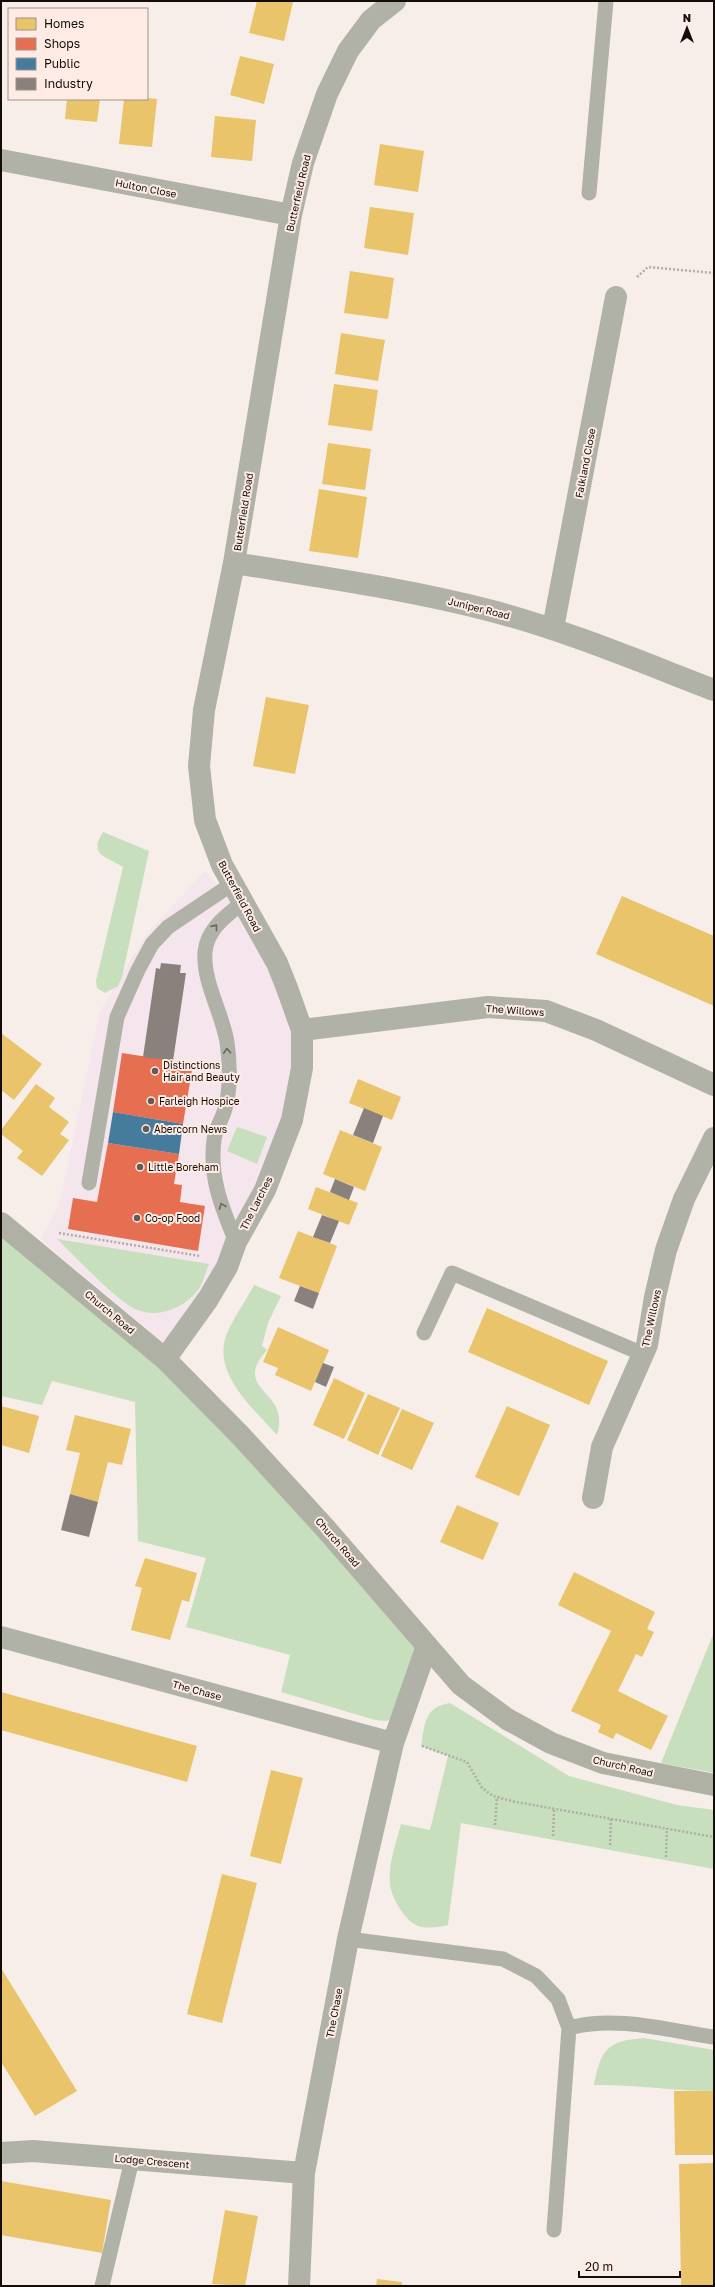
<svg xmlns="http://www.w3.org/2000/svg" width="715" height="2287" font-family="'Golos Text',sans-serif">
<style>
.commercial{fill:#f5e5ec}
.green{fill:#c7dfbc}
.homes{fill:#e9c46a}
.shops{fill:#e76f51}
.public{fill:#457b9d}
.industry{fill:#8a817c}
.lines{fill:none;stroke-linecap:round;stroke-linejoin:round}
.path{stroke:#afada6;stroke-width:2.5;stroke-dasharray:2 2;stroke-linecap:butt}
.lane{stroke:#b0b2a8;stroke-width:15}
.street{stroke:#b0b2a8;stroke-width:22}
.secondary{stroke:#b0b1a5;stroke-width:22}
.oneway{stroke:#696760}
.poi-dot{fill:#635b58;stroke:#fdebe4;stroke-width:1.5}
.labels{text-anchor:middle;stroke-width:4;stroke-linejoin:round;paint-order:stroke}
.street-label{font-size:10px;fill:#130c09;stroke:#fdebe4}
.poi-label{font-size:10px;fill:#130c09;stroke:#fdebe4;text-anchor:start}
</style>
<rect width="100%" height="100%" fill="#f7eeea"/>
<path class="commercial" d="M205 871 240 912 297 1032 287 1114 229 1247 164 1343 40 1239 59 1206 100 1011 147 933Z"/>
<path class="green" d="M103 832 149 851 122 977 118 986 105 993 97 988 96 981 123 867C106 856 88 855 103 832Z
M237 1127 267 1137 257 1164 227 1151Z
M1 1229 165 1359 427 1646 395 1716 387 1721 375 1720 281 1692 290 1655 186 1627 206 1558 138 1541 135 1402 52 1381 42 1405 1 1396Z
M57 1239 209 1264C206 1271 204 1280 200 1287 188 1306 160 1319 138 1310 119 1304 74 1255 57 1239Z
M254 1285 281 1296 268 1323 262 1346 267 1350C262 1356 256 1363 255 1372 254 1395 288 1397 277 1435 255 1410 215 1377 225 1339 230 1322 246 1301 254 1285Z
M714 1632V1773L661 1763Z
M450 1703 569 1776 677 1805 714 1810V1869L461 1823 448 1925C439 1927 428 1929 418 1926 405 1921 391 1897 390 1884 388 1864 396 1843 401 1824L430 1830 448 1756 421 1746C425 1724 424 1707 450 1703Z
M644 2038 714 2050V2091C674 2091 634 2084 594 2085 601 2049 607 2041 644 2038Z"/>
<path class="homes" d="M257 1 293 2 284 41 249 33Z
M240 56 274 64 264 104 230 95Z
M147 98 157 99 152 147 119 144 124 99Z
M67 99H100L97 122 65 119Z
M215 116 256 120 252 161 211 157Z
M380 144 424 151 418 192 374 185Z
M370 207 414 213 408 255 364 248Z
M350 271 394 278 388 319 344 313Z
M341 333 385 340 378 381 335 374Z
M334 384 378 390 372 431 328 425Z
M328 443 371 449 365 490 322 484Z
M319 489 367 497 358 558 309 551Z
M266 697 309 705 295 774 253 766Z
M622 896 714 936V1006L596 954Z
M1 1033 42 1064 14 1100 1 1090Z
M358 1079 401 1097 392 1120 349 1103Z
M36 1084 55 1098 49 1107 69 1122 60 1134 69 1140 42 1176 17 1158 23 1151 1 1134V1130Z
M340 1130 382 1147 365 1191 323 1174Z
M316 1187 358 1203 349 1225 308 1209Z
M298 1231 337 1246 319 1293 279 1278Z
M487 1308 608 1361 589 1405 468 1352Z
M278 1327 329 1350 311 1391 275 1375 278 1368 263 1362Z
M334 1378 365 1393 344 1439 313 1425Z
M368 1394 400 1408 378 1455 347 1440Z
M1 1406 39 1416 29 1453 1 1445Z
M507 1406 550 1425 519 1496 475 1477Z
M402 1409 434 1423 412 1470 381 1456Z
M75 1415 131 1429 122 1465 108 1462 98 1502 70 1494 80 1453 66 1450Z
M457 1505 499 1523 483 1560 440 1542Z
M145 1558 197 1573 189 1602 182 1600 170 1640 131 1630 142 1588 135 1586Z
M574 1572 655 1612 647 1629 654 1632 642 1657 636 1654 618 1691 668 1716 651 1750 616 1733 613 1739 598 1732 601 1725 571 1711 611 1631 558 1605Z
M1 1692 197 1746 187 1782 1 1730Z
M271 1770 303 1778 281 1864 250 1856Z
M222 1874 257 1883 222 2023 187 2014Z
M1 1968 77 2091 35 2116 1 2062Z
M674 2091H714V2155H675Z
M714 2163V2286H681L679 2164Z
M1 2181 111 2200 102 2253 1 2235Z
M225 2210 258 2216 245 2286 212 2284Z
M377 2279 402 2282V2286H376Z"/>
<path class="shops" d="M122 1053 193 1064 183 1124 113 1112Z
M108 1143 179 1154 174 1184 182 1185 180 1202 205 1206 198 1251 68 1229 73 1198 97 1202Z"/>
<path class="public" d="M113 1112 183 1124 179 1154 108 1143Z"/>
<path class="industry" d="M161 963 181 965 180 973H186L173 1061 143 1057 156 968 160 969Z
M364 1108 383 1116 373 1143 353 1135Z
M335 1179 354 1187 349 1200 330 1192Z
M322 1215 339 1221 330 1243 313 1237Z
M300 1286 319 1293 313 1309 294 1301Z
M323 1363 334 1367 326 1387 315 1382Z
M70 1494 98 1502 89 1537 61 1530Z"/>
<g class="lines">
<path class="path" d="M637 277 648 267 714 273
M59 1233 200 1256
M422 1746 467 1762 482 1788 493 1796 516 1802 714 1837
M495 1825 497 1797
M553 1836 554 1809
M610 1845 611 1819
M666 1857 667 1828"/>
<path class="lane" d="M589 193 606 1
M89 1183 117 1017 138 970 152 944 168 927 232 884
M236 1242C222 1208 209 1177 214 1140 215 1130 221 1121 224 1112 231 1092 230 1063 227 1042 222 1012 203 983 205 952 207 929 226 916 242 903
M424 1333 452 1273 643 1354
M348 1939 503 1959 536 1976 558 1999 569 2028 554 2230
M569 2028C614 2015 667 2030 713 2037
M102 2286 132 2160"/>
<path class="street" d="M1 160 291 215
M234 563C320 577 408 589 492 611 568 631 641 662 714 690
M553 628 616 297
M302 1030 488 1007 546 1011 596 1030 714 1085
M165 1359 208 1299 227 1267 236 1242 265 1190 292 1120 302 1068V1030L287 988 277 963 222 865 205 820 199 766 204 710 234 563 291 215 303 163 327 94 348 51 371 20 395 1
M593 1498 602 1447 647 1345 655 1297 666 1250 684 1199 714 1138
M1 1637 393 1743 348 1939 304 2173 299 2286
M393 1743 427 1646
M1 2153 33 2151 304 2173"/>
<path class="secondary" d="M1 1223 165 1359 239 1434 326 1529 461 1685 507 1719 551 1743 603 1763 714 1785"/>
</g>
<defs><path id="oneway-chevron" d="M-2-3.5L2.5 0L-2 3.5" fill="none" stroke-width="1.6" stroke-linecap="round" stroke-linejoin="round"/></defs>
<g class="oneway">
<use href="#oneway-chevron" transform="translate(215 927) rotate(-51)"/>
<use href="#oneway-chevron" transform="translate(227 1051) rotate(-93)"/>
<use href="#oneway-chevron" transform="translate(222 1206) rotate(-112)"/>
</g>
<g class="poi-dot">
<circle cx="155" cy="1071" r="4"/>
<circle cx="151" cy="1101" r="4"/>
<circle cx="146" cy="1129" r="4"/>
<circle cx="140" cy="1167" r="4"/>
<circle cx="137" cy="1218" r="4"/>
</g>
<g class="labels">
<g class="street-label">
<text transform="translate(146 188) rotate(11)" y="4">Hulton Close</text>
<text transform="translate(298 193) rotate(-77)" y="4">Butterfield Road</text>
<text transform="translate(585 463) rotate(-79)" y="4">Falkland Close</text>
<text transform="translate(243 512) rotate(-81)" y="4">Butterfield Road</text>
<text transform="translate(479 608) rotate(14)" y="4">Juniper Road</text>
<text transform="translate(240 896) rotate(62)" y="4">Butterfield Road</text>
<text transform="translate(515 1010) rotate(4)" y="4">The Willows</text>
<text transform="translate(256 1203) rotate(-63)" y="4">The Larches</text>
<text transform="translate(110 1312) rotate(40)" y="4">Church Road</text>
<text transform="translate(651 1318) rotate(-78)" y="4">The Willows</text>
<text transform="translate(338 1542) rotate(49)" y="4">Church Road</text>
<text transform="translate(197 1690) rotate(15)" y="4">The Chase</text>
<text transform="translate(623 1766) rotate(13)" y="4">Church Road</text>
<text transform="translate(334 2013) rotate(-79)" y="4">The Chase</text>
<text transform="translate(152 2161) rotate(5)" y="4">Lodge Crescent</text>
</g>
<g class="poi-label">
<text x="163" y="1069">Distinctions<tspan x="163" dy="12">Hair and Beauty</tspan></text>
<text x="159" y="1105">Farleigh Hospice</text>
<text x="154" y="1133">Abercorn News</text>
<text x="148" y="1171">Little Boreham</text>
<text x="145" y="1222">Co-op Food</text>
</g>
</g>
<rect width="715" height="2287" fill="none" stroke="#130c09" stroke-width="4"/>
<rect x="8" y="8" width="140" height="92" fill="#fdebe4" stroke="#9f928c"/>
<rect x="16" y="18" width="20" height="12" fill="#e9c46a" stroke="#9f928c"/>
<text x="44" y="28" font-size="12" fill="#130c09">Homes</text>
<rect x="16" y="38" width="20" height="12" fill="#e76f51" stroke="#9f928c"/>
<text x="44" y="48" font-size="12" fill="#130c09">Shops</text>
<rect x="16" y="58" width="20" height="12" fill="#457b9d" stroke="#9f928c"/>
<text x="44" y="68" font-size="12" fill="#130c09">Public</text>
<rect x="16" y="78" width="20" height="12" fill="#8a817c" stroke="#9f928c"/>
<text x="44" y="88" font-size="12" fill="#130c09">Industry</text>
<g transform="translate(687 28)" stroke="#fdebe4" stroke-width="3" paint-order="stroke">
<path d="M0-3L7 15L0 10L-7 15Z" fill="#130c09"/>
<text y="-6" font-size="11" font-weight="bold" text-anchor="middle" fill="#130c09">N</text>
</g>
<path d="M579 2271v6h101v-6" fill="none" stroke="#130c09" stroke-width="2"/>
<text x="585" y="2271" font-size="12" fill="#130c09" stroke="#fdebe4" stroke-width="3" paint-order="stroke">20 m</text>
</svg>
